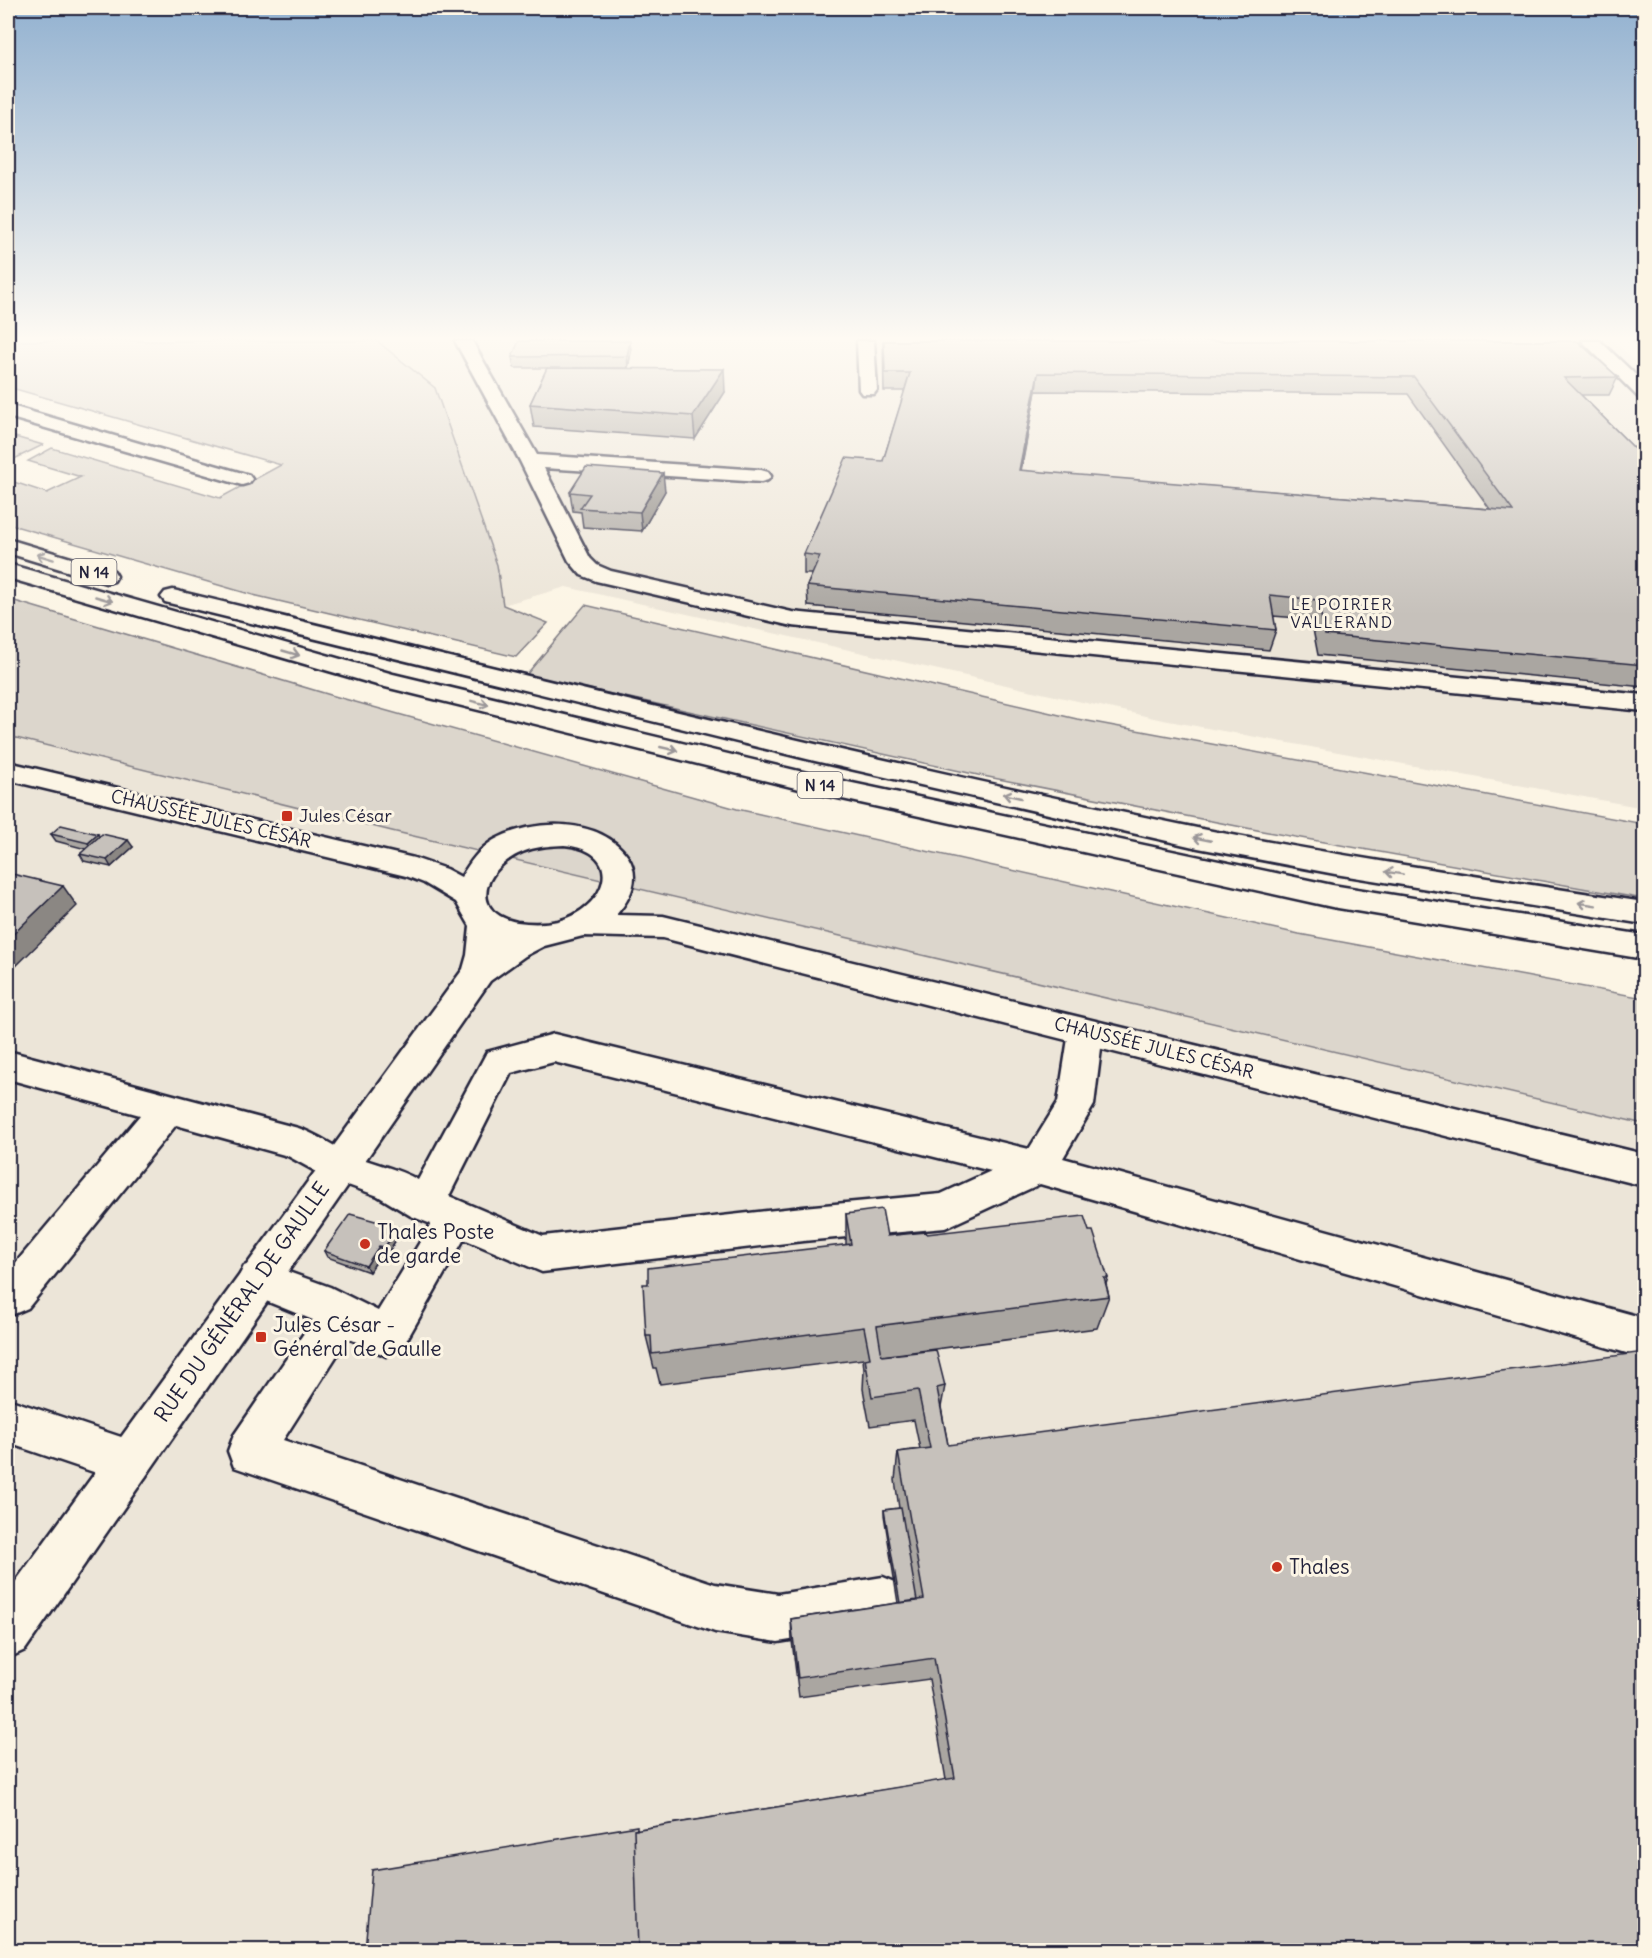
<svg xmlns="http://www.w3.org/2000/svg" width="1652" height="1958" font-family="Delius,sans-serif">
<style>
.built{fill:#ece5d8}
.green{fill:#dcd6cc;stroke:#7f7c84;stroke-width:1.5}
.lines{fill:none;stroke-linecap:round;stroke-linejoin:round}
.minor-casing{stroke:#22223b;stroke-width:5}
.major-casing{stroke:#22223b;stroke-width:5}
.highway-casing{stroke:#22223b;stroke-width:5}
.minor{fill:#fcf5e5;fill-rule:evenodd}
.major{fill:#fcf5e5;fill-rule:evenodd}
.highway{fill:#fcf5e5;fill-rule:evenodd}
.wall{fill:#aaa6a1;stroke:#22223b;stroke-width:1.5;fill-rule:evenodd}
.shaded-wall{fill:#8b8783;stroke:#22223b;stroke-width:1.5}
.building{fill:#c6c1bb;stroke:#22223b;stroke-width:1.5;fill-rule:evenodd}
.oneway{stroke:#9a9698}
.poi-dot{fill:#c8321e;stroke:#fcf5e5;stroke-width:2}
.labels{text-anchor:middle;stroke-width:6;stroke-linejoin:round;paint-order:stroke}
.shield{fill:#fcf5e5;stroke:#63616e;stroke-width:1.5}
.shield-label{font-size:16px;font-weight:bold;fill:#22223b}
.far-neighbourhood-label{font-size:16px;letter-spacing:1.5px;fill:#22223b;stroke:#fcf5e5}
.poi-label{font-size:18px;fill:#22223b;stroke:#fcf5e5;text-anchor:start}
.street-label{font-size:18px;fill:#22223b;stroke:#fcf5e5}
.near-poi-label{font-size:21px;fill:#22223b;stroke:#fcf5e5;text-anchor:start}
.near-street-label{font-size:21px;fill:#22223b;stroke:#fcf5e5}
</style>
<rect width="100%" height="100%" fill="#fcf5e5"/>
<filter id="ink" filterUnits="userSpaceOnUse"><feTurbulence type="fractalNoise" baseFrequency=".0167" numOctaves="2"/><feDisplacementMap in="SourceGraphic" scale="12" xChannelSelector="R" yChannelSelector="G"/><feConvolveMatrix kernelMatrix="1 2 1 2 8 2 1 2 1" color-interpolation-filters="sRGB"/></filter>
<g filter="url(#ink)">
<path class="built" d="M377 341H1613L1644 369V808L1163 720 566 587 503 605 497 565 480 514Z
M8 736 392 831 1644 1124V1950H8Z"/>
<path class="green" d="M8 341H377L435 388 497 565 503 605 548 623 516 657 253 595 8 524V480L47 493 81 477 28 461 52 448 220 498 281 465 8 387Z
M8 435 43 445 8 462Z
M8 599 334 696 737 809 1299 934 1644 998V1124L392 831 8 736Z
M585 605 1077 719 1644 824V899L1262 831 978 775 526 675Z"/>
<g class="lines">
<defs>
<path id="minor" d="M455 341H472L537 455 761 470 768 472 771 476 768 480 761 482 544 468 590 558 597 565 611 571 792 612 1644 695V711L792 626 596 581 581 575 569 561 520 461Z
M857 341H874L877 390 874 394H862L859 390Z
M1582 341H1600L1644 383V398L1638 397Z
M1635 341H1644V347L1638 346Z
M8 405 249 475 252 479 249 483 242 485 235 483 8 417Z
M1086 1019 1098 1023 1103 1032 1094 1105 1063 1158 1644 1318V1358L1040 1184 945 1228 803 1241 542 1272 464 1239 401 1350 386 1356 348 1338 283 1440 715 1584 778 1594 883 1577 900 1584 907 1601 900 1618 883 1625 778 1642 715 1632 234 1467 228 1451 234 1435 313 1320 244 1292 238 1279 244 1266 258 1261 330 1287 378 1311 431 1224 411 1216 378 1196 326 1177 288 1156 176 1125 28 1308 14 1314 8 1311V1272L140 1115 8 1079V1051L298 1128C317 1134 334 1147 352 1155 374 1164 397 1168 418 1180L487 1052 554 1034 1029 1149 1058 1102 1069 1032 1074 1023ZM554 1062 991 1171 941 1194 803 1207 543 1236 449 1196 511 1073Z
M8 1399 145 1445 152 1461 145 1477 129 1484 8 1443Z"/>
<path id="major" d="M8 762 414 858 446 869 461 877C470 862 479 849 494 840 533 818 601 817 628 857 641 878 631 898 616 915L663 916 1644 1154V1186L663 938 583 936 544 946 525 956 490 981 25 1650 8 1658V1592L463 969 467 955 470 926 456 902 424 883 406 876 8 780ZM564 845C628 851 606 909 558 921 544 924 532 924 517 922 506 920 492 914 488 903 482 888 493 872 504 863 523 848 540 846 564 845Z"/>
<path id="highway" d="M8 539 114 571 117 576 114 581 106 583 8 553Z
M8 564 393 674 824 777 1332 885 1644 935V959L1332 907 824 795 377 685 8 578Z
M173 590C513 672 853 757 1197 828 1345 858 1495 879 1644 902V924L1335 874 1198 848 815 761 165 602 161 597 165 592Z"/>
</defs>
<use href="#minor" class="minor-casing"/>
<use href="#major" class="major-casing"/>
<use href="#highway" class="highway-casing"/>
<use href="#minor" class="minor"/>
<use href="#major" class="major"/>
<use href="#highway" class="highway"/>
</g>
<path class="wall" d="M630 341 631 352 628 368H573L725 392 695 439 534 427 530 404 547 368H514L512 357Z
M883 341H1577L1618 377 1609 395H1581L1644 458V687L1318 655 1311 619 1273 616 1276 630 1269 650 808 606 807 586 812 574H804V554L883 461 905 391H884ZM1036 391 1408 394 1490 509 1021 471Z
M665 491 642 531 583 527 581 512 573 511 570 492Z
M51 834 99 837 133 847 111 867 84 861 80 854 86 849 56 841Z
M846 1214 887 1236 927 1234 1089 1231 1108 1278 1106 1284 1109 1296 1097 1328 882 1356 945 1386 941 1407 948 1445 1644 1950 640 1829 946 1780 929 1679 799 1697 792 1641 791 1619 898 1603 884 1515V1510L899 1508 895 1480 898 1452 920 1449 914 1420 870 1426 863 1389 864 1370 863 1359 660 1384 656 1368H654L646 1336 648 1284 846 1245Z
M400 1233 388 1253 383 1252 369 1272 327 1257 324 1251Z"/>
<path class="shaded-wall" d="M630 341 631 352 628 368 627 356Z
M724 369 725 392 695 439 693 416Z
M1038 373 1036 391 1017 489 1019 470Z
M663 473 665 491 642 531 640 512Z
M98 834 102 841 93 850 88 843Z
M128 840 133 847 111 867 107 860Z
M63 886 77 906 8 974V939Z
M397 1227 400 1233 388 1253 385 1247Z
M379 1246 383 1252 369 1272 366 1266Z"/>
<path class="building" d="M519 341H630L627 356 512 357Z
M884 341H1577L1618 377 1564 378 1644 458V665L1325 635 1318 600 1270 595 1276 630 807 586 820 556 804 554 846 458 883 461 910 373H885ZM1038 373 1414 377 1513 511 1019 470Z
M547 368 724 369 693 416 530 404Z
M586 467 663 473 640 512 580 508 590 494 570 492Z
M61 825 98 834 88 843 51 834Z
M102 834 128 840 107 860 80 854Z
M8 873 63 886 8 939Z
M882 1209 887 1236 926 1232 927 1234 1084 1216 1089 1231H1093L1108 1278H1104L1109 1296 877 1326 882 1356 936 1350 945 1386 937 1388 948 1445 1644 1352V1950H638L634 1830 955 1778 934 1658 798 1678 791 1619 924 1599 898 1452 930 1448 918 1390 872 1397 865 1359 870 1358 864 1327 652 1354 651 1336H646L643 1284H648V1268L851 1244 846 1214Z
M350 1214 397 1227 385 1247 379 1246 366 1266 324 1251Z
M901 1508 917 1601 900 1603 884 1510Z
M637 1826V1830H634L638 1950H365L372 1870Z"/>
<defs><path id="oneway-shaft" d="M-6 0H5M1.5-3L5.5 0L1.5 3" fill="none" stroke-width="1.6" stroke-linecap="round" stroke-linejoin="round" transform="scale(1.5)"/></defs>
<g class="oneway">
<use href="#oneway-shaft" transform="translate(45 557) rotate(-163)"/>
<use href="#oneway-shaft" transform="translate(104 599) rotate(16)"/>
<use href="#oneway-shaft" transform="translate(291 653) rotate(16)"/>
<use href="#oneway-shaft" transform="translate(480 703) rotate(14)"/>
<use href="#oneway-shaft" transform="translate(669 749) rotate(13)"/>
<use href="#oneway-shaft" transform="translate(1012 796) rotate(-167)"/>
<use href="#oneway-shaft" transform="translate(1202 839) rotate(-169)"/>
<use href="#oneway-shaft" transform="translate(1394 873) rotate(-171)"/>
<use href="#oneway-shaft" transform="translate(1587 904) rotate(-171)"/>
</g>
</g>
<linearGradient id="sky" x2="0" y2="1"><stop stop-color="#92b1d0"/><stop offset="0.55" stop-color="#fefaf3"/><stop offset="1" stop-color="#fefaf3" stop-opacity="0"/></linearGradient>
<rect width="1652" height="615" fill="url(#sky)"/>
<g class="poi-dot">
<rect x="281" y="810" width="12" height="12" rx="3"/>
<circle cx="365" cy="1244" r="6"/>
<rect x="255" y="1331" width="12" height="12" rx="3"/>
<circle cx="1277" cy="1567" r="6"/>
</g>
<g class="labels">
<g class="shield">
<rect x="71.5" y="559" width="45" height="26" rx="4.5"/>
<rect x="797.5" y="772" width="45" height="26" rx="4.5"/>
</g>
<g class="shield-label">
<text x="94" y="578">N 14</text>
<text x="820" y="791">N 14</text>
</g>
<g class="far-neighbourhood-label">
<text x="1342" y="610">LE POIRIER<tspan x="1342" dy="18">VALLERAND</tspan></text>
</g>
<g class="poi-label">
<text x="299" y="822">Jules César</text>
</g>
<g class="street-label">
<text transform="translate(211 819) rotate(13)" y="6">CHAUSSÉE JULES CÉSAR</text>
<text transform="translate(1154 1048) rotate(14)" y="6">CHAUSSÉE JULES CÉSAR</text>
</g>
<g class="near-poi-label">
<text x="377" y="1239">Thales Poste<tspan x="377" dy="24">de garde</tspan></text>
<text x="273" y="1332">Jules César -<tspan x="273" dy="24">Général de Gaulle</tspan></text>
<text x="1289" y="1574">Thales</text>
</g>
<g class="near-street-label">
<text transform="translate(242 1302) rotate(-55)" y="7">RUE DU GÉNÉRAL DE GAULLE</text>
</g>
</g>
<rect width="1652" height="1958" fill="none" stroke="#fcf5e5" stroke-width="30"/>
<rect x="15" y="15" width="1622" height="1928" fill="none" stroke="#22223b" stroke-width="2" filter="url(#ink)"/>
</svg>
